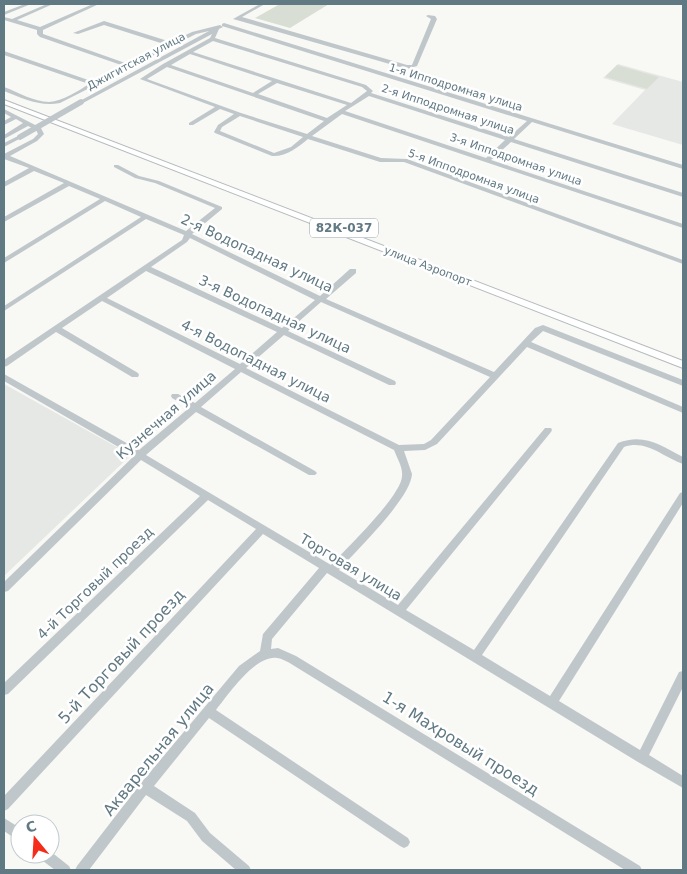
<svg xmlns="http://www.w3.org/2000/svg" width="687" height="874" font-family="'DejaVu Sans',sans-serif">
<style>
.built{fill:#e6e8e6}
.green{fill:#d9ded4}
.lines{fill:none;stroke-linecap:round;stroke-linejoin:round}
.major-casing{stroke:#b4bbbe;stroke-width:2}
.minor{fill:#c0c7ca;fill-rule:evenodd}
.major{fill:#fff;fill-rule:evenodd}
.minor-bridge{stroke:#c0c7ca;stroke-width:5.5}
.labels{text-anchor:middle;stroke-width:5;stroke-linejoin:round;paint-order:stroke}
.far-street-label{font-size:11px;fill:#607983;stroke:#fff}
.shield{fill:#fff;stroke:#90a1a8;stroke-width:1}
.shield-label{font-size:12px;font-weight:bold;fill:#607983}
.street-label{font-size:14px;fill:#607983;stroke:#fff}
.near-street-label{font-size:16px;fill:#607983;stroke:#fff}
</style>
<rect width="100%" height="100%" fill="#f8f8f5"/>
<path class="built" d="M618 64 683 82V145L612 124 645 90 603 78Z
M4 384 131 455 4 576Z"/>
<path class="green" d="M280 4H329L290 28 255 18Z
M617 65 659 77 647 89 605 77Z"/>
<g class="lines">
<defs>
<path id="major" d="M4 100 683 361V368L4 104Z"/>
</defs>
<use href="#major" class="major-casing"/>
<path class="minor" d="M25 4H31L4 15V12Z
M47 4H53L17 20 40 27 93 4H99L43 30V34L128 64 167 45 104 25 78 34 73 33 104 21 171 42 192 32 220 25 223 27 219 29 215 38 366 85 373 91 371 93 509 137 527 121 222 26V24L224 23 683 165V169L532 122 514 139 683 193V197L511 142 491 160 683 224V228L342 114 312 136 381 158 407 159 683 260V264L404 162H380L308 139C298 147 286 157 272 156L215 133 214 132 218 125 234 114 220 109 193 125H189V123L215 107 140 79 163 64 210 38 212 34 83 103 78 102 209 31 196 34 60 103C40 107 22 98 4 91V87C18 92 34 102 49 102 63 101 78 91 89 84L4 55V51L94 82 124 66 40 37 37 34V30L4 20V17L12 19ZM213 41 362 87 367 91 351 103 193 52ZM190 54 272 81 253 93 171 65ZM167 67 324 121 307 134 241 113 147 79ZM277 83 347 105 327 118 258 94ZM369 96 505 140 486 158 345 111ZM240 116 303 137 291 147 274 153 220 131 222 127Z
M260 4H265L242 17 407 65H412L431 19 426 16 428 15 435 16 437 19 417 66 407 69 233 19Z
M4 109 41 128 44 134 37 141 10 156 186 231 215 208 155 183 135 178 114 167V165H118L139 176 159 181 222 207V209L192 234 320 296 350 269H356V273L326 299 494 372 535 328 543 325 683 380V386L543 331 531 342 683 407V413L527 347 437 444 425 450 404 451 412 474C411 498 356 551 339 570L398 605 545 428H551L552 430 551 432 406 610 474 650 618 443C644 433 660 445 683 457V464C663 457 646 439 624 447L482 655 550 696 680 493 683 492V503L559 701 640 750 679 672 683 671V687L649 755 683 776V788L638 762 327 573 272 639 271 649 278 648 296 656 640 866 642 870H625L288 662C285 661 281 658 277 658 255 655 228 695 216 710L408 838 410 842 408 846 404 848 400 846 209 718 154 786 195 813 210 833 249 866 251 870H236L202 841 187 821 146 795 89 870H75L77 866 141 783 239 666 260 651 263 634 319 568 263 534 8 809 4 811V796L256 529 208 500 8 694 4 695V683L200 496 141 460 8 591 4 592V582L134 456 4 381V374L139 450 189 408 172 398 171 396 172 394H178L195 403 235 369 102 301 62 328 138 373 139 375 138 377H132L56 332 7 366 4 367V360L182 240 184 235 146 219 4 311V306L141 217 105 201 4 263V258L100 199 69 186 4 222V217L64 183 34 171 4 187V182L29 168 4 159V154L33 139 38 134 36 130 28 126 4 139V135L23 123 16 119 4 125V121L11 117 4 113ZM190 238 315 300 282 328 151 267 187 242ZM146 271 277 332 240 364 107 298ZM321 302 490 377 431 440 424 444 399 445 246 368 284 335 389 385H395L396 383 395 381 288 331ZM241 372 394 450C397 458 403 467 402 476 402 495 346 549 331 565L146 455 196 412 309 475H315L317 473 315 471 201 407Z
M18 136 23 137 4 147V143Z
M4 818 20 828V842L4 831Z
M50 851 69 866 71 870H55L39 858 37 854H50Z"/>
<use href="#major" class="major"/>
<path class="minor-bridge" d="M20 137 81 102"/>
</g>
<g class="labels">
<g class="far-street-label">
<text transform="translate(136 61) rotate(-28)" y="4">Джигитская улица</text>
<text transform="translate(456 87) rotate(17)" y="4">1-я Ипподромная улица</text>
<text transform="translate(448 109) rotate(18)" y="4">2-я Ипподромная улица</text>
<text transform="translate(516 159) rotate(19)" y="4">3-я Ипподромная улица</text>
<text transform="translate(474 176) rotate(20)" y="4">5-я Ипподромная улица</text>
<text transform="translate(428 266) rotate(21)" y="4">улица Аэропорт</text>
</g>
<rect class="shield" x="310" y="218.5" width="68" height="19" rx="4"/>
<g class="shield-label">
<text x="344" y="232">82К-037</text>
</g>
<g class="street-label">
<text transform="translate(257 253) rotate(25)" y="5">2-я Водопадная улица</text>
<text transform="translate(275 314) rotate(25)" y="5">3-я Водопадная улица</text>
<text transform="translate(256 361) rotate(27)" y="5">4-я Водопадная улица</text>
<text transform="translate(166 415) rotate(-41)" y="5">Кузнечная улица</text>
<text transform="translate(351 567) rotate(31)" y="5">Торговая улица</text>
<text transform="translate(95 583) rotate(-44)" y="5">4-й Торговый проезд</text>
</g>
<g class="near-street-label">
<text transform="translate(121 656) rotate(-47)" y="6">5-й Торговый проезд</text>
<text transform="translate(461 743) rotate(32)" y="6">1-я Махровый проезд</text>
<text transform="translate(158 749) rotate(-51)" y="6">Акварельная улица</text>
</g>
</g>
<rect width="687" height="874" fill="none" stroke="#607983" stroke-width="10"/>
<g transform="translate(35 839) rotate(342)"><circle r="24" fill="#ffffff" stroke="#bfc9cd"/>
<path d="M0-4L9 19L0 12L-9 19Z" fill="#f42c19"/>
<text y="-8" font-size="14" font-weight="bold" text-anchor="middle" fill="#607983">С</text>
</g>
</svg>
